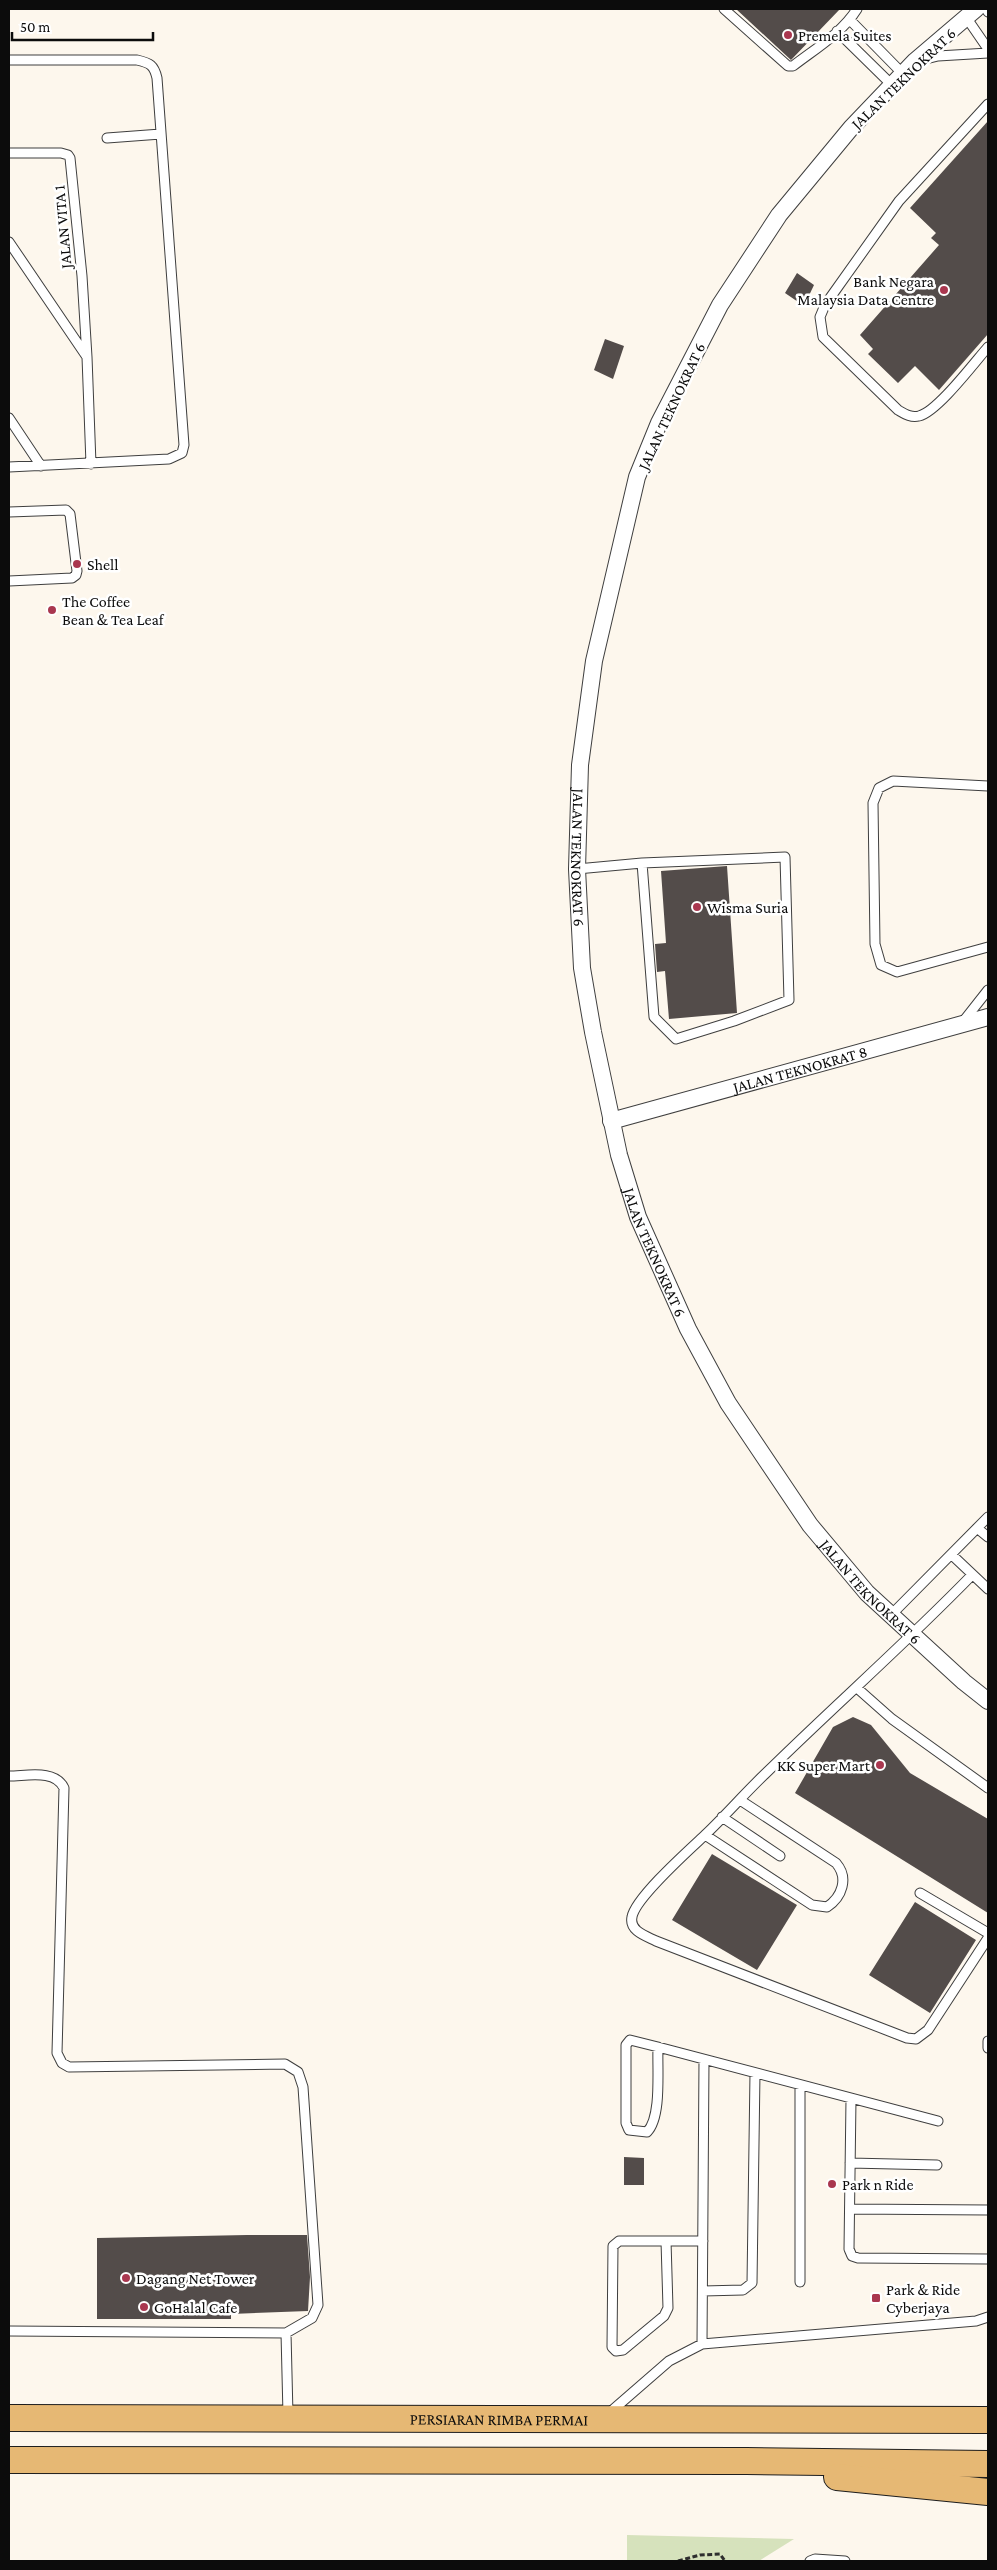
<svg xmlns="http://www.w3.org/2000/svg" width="997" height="2570" font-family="'Crimson Pro',serif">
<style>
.green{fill:#d6e2bc}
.building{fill:#534c4a}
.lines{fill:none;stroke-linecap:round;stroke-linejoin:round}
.lane-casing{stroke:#3f3f3f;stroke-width:11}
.street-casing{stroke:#3f3f3f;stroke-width:18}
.primary-casing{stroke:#1d1d1d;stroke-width:28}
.path{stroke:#2e2e2e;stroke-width:3;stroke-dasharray:5 2.5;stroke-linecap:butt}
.lane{stroke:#fff;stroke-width:9}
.street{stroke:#fff;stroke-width:16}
.primary{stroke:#e6b874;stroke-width:26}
.poi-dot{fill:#a9374f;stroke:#fff;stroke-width:2}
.labels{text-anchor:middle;stroke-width:5;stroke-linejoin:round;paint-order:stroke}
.poi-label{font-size:16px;fill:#0c0c0c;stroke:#fff;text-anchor:start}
.street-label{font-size:16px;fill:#0c0c0c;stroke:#fff}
</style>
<rect width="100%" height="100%" fill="#fdf7ed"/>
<path class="green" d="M627 2535 794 2539 759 2561H627Z"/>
<path class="building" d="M736 9H840L791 60Z
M988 121V334L939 390 915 366 898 383 868 354 873 349 860 335 939 245 931 238 936 233 910 208Z
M797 273 814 285 804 306 785 293Z
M605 339 624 346 613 379 594 370Z
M727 866 737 1013 669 1019 665 971 657 972 655 944 666 943 661 871Z
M853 1717 871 1725 910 1773 988 1819V1913L795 1793 833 1727Z
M712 1854 797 1905 757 1970 672 1920Z
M915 1902 976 1940 930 2013 869 1975Z
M624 2157 644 2158V2185H624Z
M247 2235H307L310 2277 308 2311 231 2314V2319H97V2238Z"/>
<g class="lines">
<defs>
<path id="lane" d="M724 9 788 66H793C815 49 842 33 857 9
M986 9 988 12
M966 17 988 49
M850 20 903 74
M837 31 892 85
M9 60H137C150 63 154 65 157 78L184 445 182 453 169 459 9 467
M922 60 938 56 988 53
M988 104 899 201 825 305 820 317 823 337 898 410C905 414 911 418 919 416 937 412 974 363 988 347
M107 138 161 134
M9 153H61L68 155 70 158 82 276 87 357
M9 242 87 357 91 464
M9 418 41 466
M9 512 66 510 70 514 77 571 76 575 72 578 9 581
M988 786 893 781 879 788 873 803 875 944 881 965 897 972 988 947
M577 869 642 863 785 857 789 1000 734 1021 676 1039 654 1017 642 863
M962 1023 988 990
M977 1528 988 1537
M952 1555 988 1589
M972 1575C905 1644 834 1706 766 1773 745 1793 726 1815 705 1835 689 1850 635 1898 632 1917 629 1931 646 1936 656 1941L907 2038 916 2039 928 2030 988 1938
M891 1615 988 1517
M857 1688 892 1719 988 1788
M9 1776C27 1776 55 1769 64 1788L57 2053 62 2063 69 2067 285 2064 298 2072 303 2087 318 2305 312 2318 286 2333 9 2331
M722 1817 780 1856
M705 1835 812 1905 827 1907C842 1897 849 1878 836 1863L740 1800
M920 1893 988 1933
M988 2041V2048
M658 2047C657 2069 662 2117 647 2132L629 2130 626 2123V2045L630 2040 658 2047 938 2121
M851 2099 849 2249 852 2256 858 2258 988 2259
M850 2163 937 2165
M850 2209 988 2210
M666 2241 668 2308 664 2316 623 2350 616 2351 612 2347 613 2246 619 2241H703
M800 2282V2086
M703 2291 743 2290 752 2283 755 2073
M286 2333 288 2415
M702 2344 704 2060
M608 2414 669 2361 702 2344 976 2321 988 2317
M810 2561 815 2559 845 2561"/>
<g id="street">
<path id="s1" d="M976 9 915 61 851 128 779 215 720 305 659 423 637 477 594 661 580 765 577 869 582 968 593 1032 619 1155 638 1217 688 1329 728 1403 810 1525 867 1593 964 1682 988 1701"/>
<path id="s2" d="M611 1121 988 1017"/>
</g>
<g id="primary">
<path id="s3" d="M9 2418C335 2416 662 2422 988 2420"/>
<path d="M9 2460 746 2461 988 2464"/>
<path d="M837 2477 988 2492"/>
</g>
</defs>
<use href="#lane" class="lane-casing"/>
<use href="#street" class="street-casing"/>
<use href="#primary" class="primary-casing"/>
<path class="path" d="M678 2561 700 2555 720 2554 725 2561"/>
<use href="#lane" class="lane"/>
<use href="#street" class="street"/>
<use href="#primary" class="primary"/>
</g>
<g class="poi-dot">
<circle cx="788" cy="35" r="5"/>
<circle cx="944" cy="290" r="5"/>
<circle cx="77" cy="564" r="5"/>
<circle cx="52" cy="610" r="5"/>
<circle cx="697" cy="907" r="5"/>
<circle cx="880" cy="1765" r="5"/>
<circle cx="832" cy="2184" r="5"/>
<circle cx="126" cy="2278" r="5"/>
<rect x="871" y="2293" width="10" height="10" rx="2.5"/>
<circle cx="144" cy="2307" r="5"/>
</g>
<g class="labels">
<g class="poi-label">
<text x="798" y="41">Premela Suites</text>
<text x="934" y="287" text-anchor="end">Bank Negara<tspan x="934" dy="18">Malaysia Data Centre</tspan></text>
<text x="87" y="570">Shell</text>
<text x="62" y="607">The Coffee<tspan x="62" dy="18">Bean &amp; Tea Leaf</tspan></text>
<text x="707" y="913">Wisma Suria</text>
<text x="870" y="1771" text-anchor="end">KK Super Mart</text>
<text x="842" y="2190">Park n Ride</text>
<text x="136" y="2284">Dagang Net Tower</text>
<text x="886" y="2295">Park &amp; Ride<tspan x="886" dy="18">Cyberjaya</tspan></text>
<text x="154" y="2313">GoHalal Cafe</text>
</g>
<g class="street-label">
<text transform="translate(903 78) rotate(-44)" y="6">JALAN TEKNOKRAT 6</text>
<text transform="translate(62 227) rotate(-95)" y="6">JALAN VITA 1</text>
<text transform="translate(671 406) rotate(-65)" y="6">JALAN TEKNOKRAT 6</text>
<text dy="6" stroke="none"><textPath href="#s1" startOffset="971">JALAN TEKNOKRAT 6</textPath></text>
<text dy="6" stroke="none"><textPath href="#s2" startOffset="196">JALAN TEKNOKRAT 8</textPath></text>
<text dy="6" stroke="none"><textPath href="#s1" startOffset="1376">JALAN TEKNOKRAT 6</textPath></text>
<text dy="6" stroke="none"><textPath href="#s1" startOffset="1781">JALAN TEKNOKRAT 6</textPath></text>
<text dy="6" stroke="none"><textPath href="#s3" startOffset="490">PERSIARAN RIMBA PERMAI</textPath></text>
</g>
</g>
<rect width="997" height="2570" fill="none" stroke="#0c0c0c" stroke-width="20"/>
<path d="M12 32v8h141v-8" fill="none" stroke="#0c0c0c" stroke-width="2.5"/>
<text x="20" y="32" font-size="15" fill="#0c0c0c" stroke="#ffffff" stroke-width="4" paint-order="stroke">50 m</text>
</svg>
